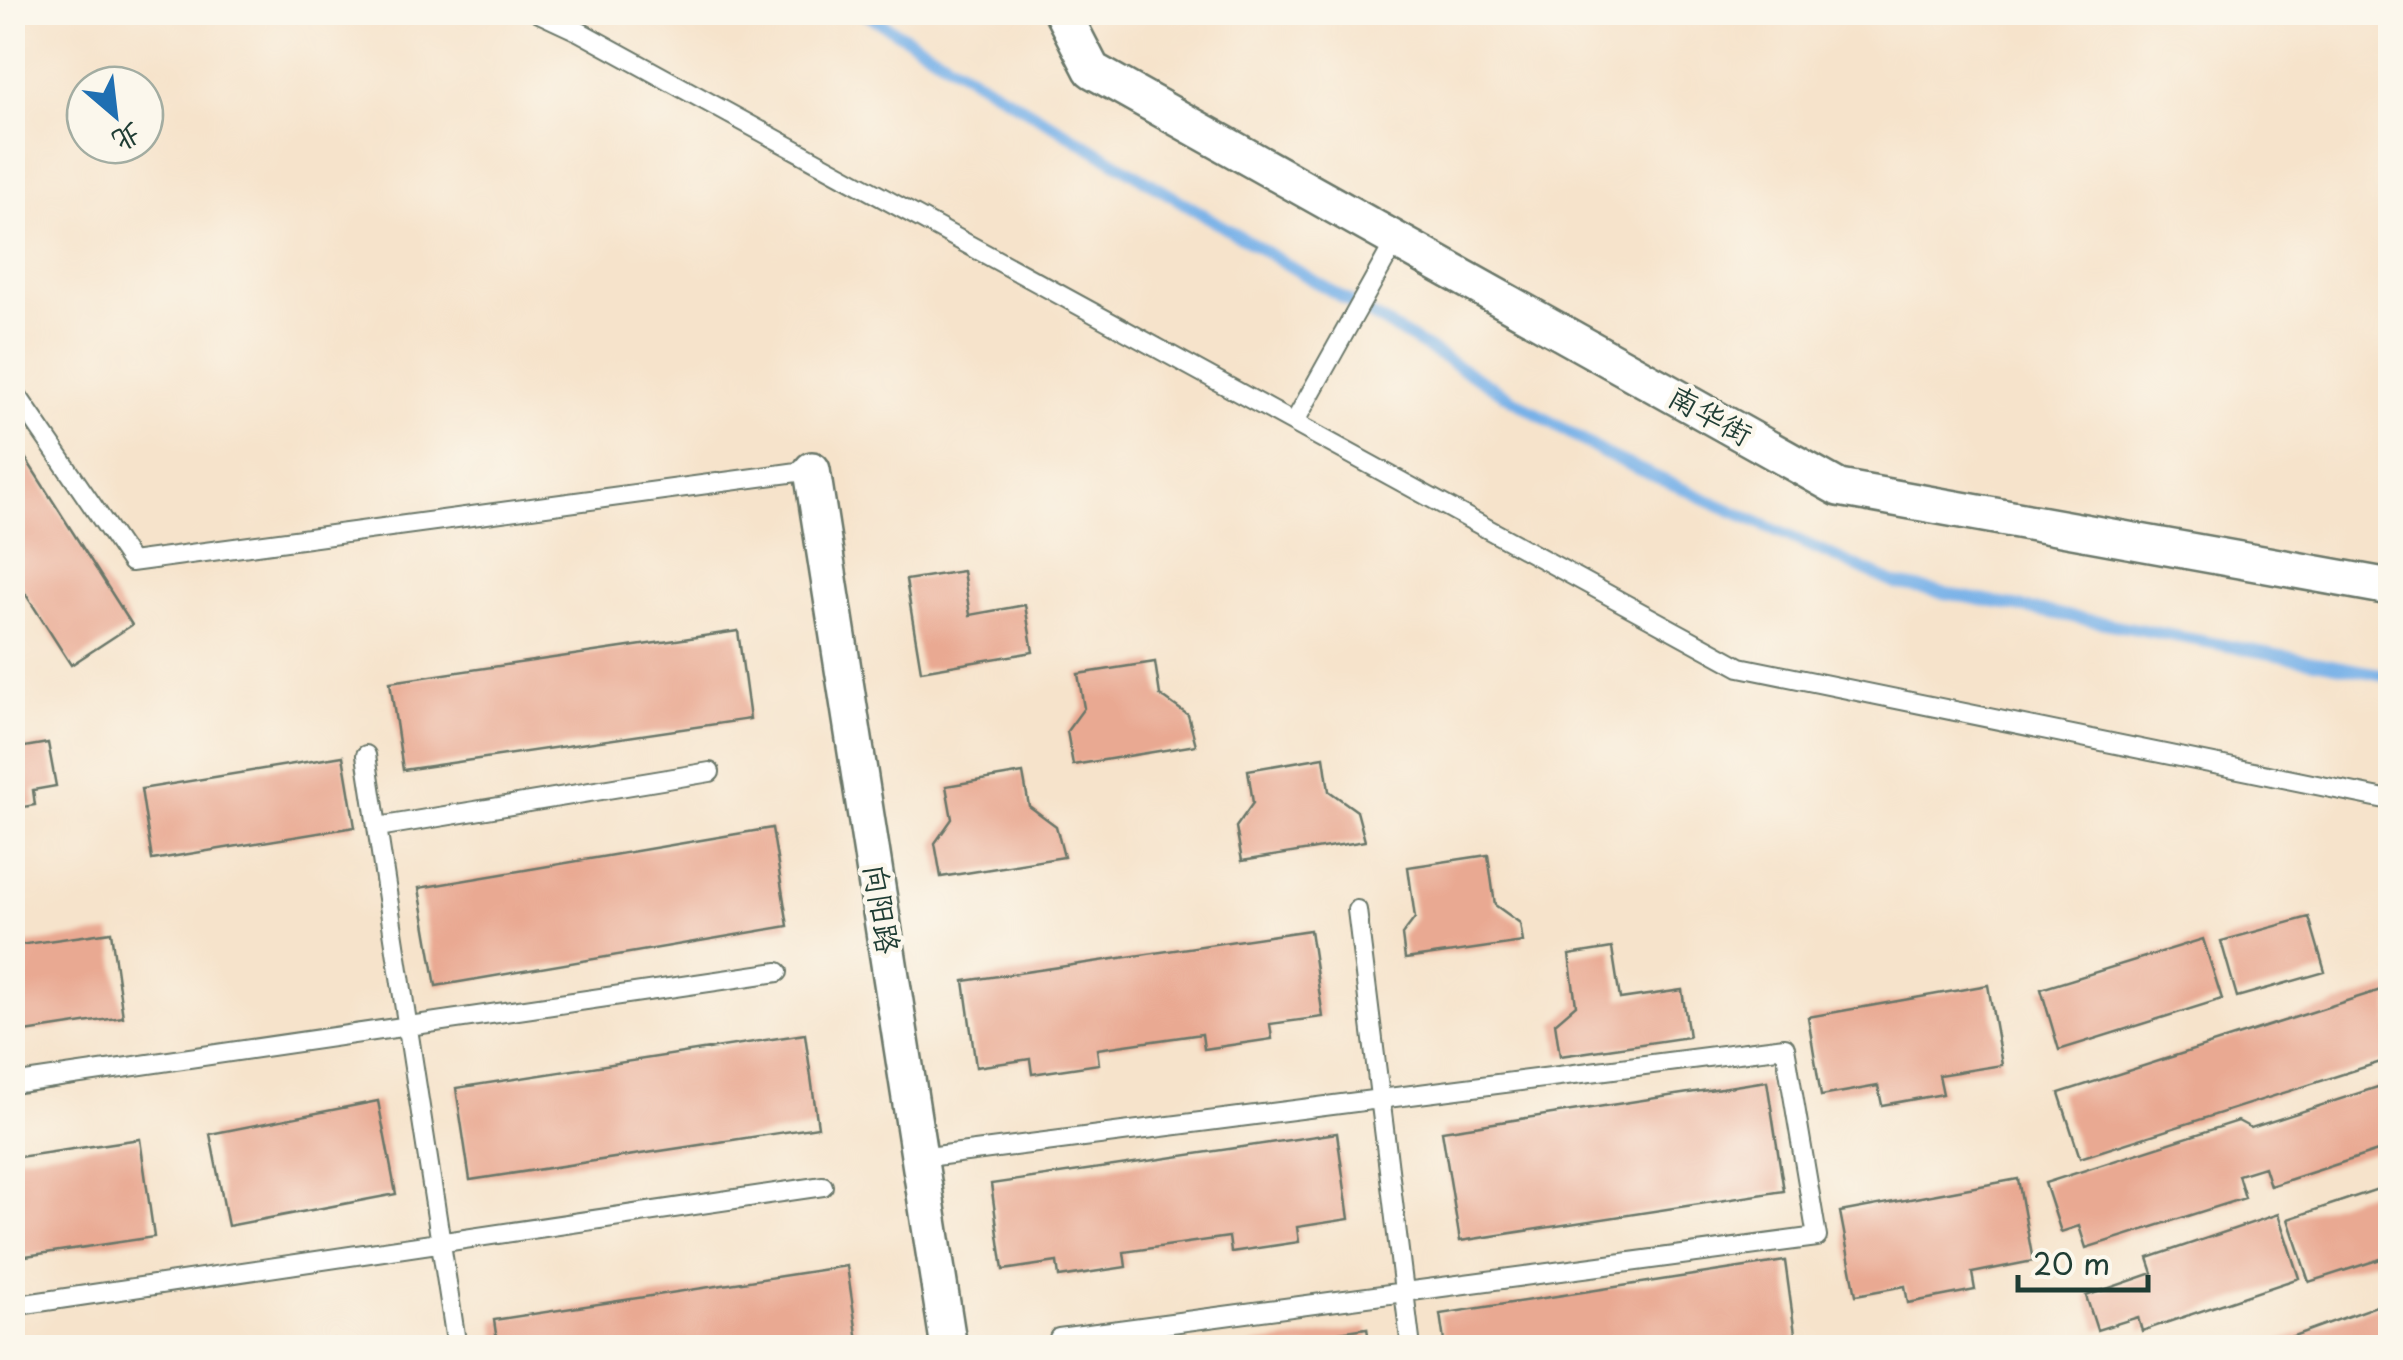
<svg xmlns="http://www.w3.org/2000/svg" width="2403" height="1360" font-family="'Playpen Sans','LXGW WenKai TC',sans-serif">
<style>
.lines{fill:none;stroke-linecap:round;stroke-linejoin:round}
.stream{stroke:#77b1e8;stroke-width:12}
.building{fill:#e9a992}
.service-casing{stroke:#6a7769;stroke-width:22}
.minor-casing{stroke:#6a7769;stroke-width:40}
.service{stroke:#fff;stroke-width:18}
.minor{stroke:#fff;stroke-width:35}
.labels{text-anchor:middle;stroke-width:9;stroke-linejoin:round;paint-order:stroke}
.street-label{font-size:30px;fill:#1f3d34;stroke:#fbf7ec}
</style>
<rect width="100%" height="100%" fill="#fbf7ec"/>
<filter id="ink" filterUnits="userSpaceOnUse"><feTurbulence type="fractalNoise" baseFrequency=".01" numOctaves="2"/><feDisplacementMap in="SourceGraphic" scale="20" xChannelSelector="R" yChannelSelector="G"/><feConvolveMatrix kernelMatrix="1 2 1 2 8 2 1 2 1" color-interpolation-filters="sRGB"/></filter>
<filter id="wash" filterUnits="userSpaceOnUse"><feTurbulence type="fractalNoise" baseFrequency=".0048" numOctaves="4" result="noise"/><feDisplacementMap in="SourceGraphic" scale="40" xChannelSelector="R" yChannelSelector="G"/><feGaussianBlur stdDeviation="2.25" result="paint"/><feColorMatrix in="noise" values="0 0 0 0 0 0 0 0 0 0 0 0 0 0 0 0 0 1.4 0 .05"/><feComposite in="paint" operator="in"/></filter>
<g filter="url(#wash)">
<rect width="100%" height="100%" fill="#f6e3cb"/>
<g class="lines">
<path class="stream" d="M863 12 1605 454 1896 584 2390 676"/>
</g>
<g id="blocks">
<path class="building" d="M12 437 132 625 71 665 12 573Z
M963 571 970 615 1025 605 1033 652 921 671 906 580Z
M738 631 750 719 403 770 390 682Z
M1155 662 1160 695 1188 715 1196 745 1073 765 1067 731 1084 708 1078 674Z
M48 743 56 786 33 790 35 805 12 809V749Z
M343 756 355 827 152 860 141 789Z
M1324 757 1329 791 1357 811 1365 841 1242 861 1236 827 1253 803 1248 770Z
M1023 773 1029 806 1056 826 1064 857 941 877 935 843 952 819 946 786Z
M772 828 788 926 436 986 419 888Z
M1488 855 1495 905 1520 923 1523 942 1405 959 1402 935 1415 918 1408 867Z
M2309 917 2325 972 2237 997 2221 941Z
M1310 930 1323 1017 1270 1024 1272 1039 1204 1049 1202 1034 1097 1049 1099 1064 1032 1074 1030 1059 976 1067 964 981Z
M111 932 123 1017 12 1034V946Z
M2203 939 2222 999 2059 1050 2041 989Z
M1612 948 1620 999 1682 990 1689 1037 1560 1056 1555 1023 1576 1005 1569 955Z
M1988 985 2002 1065 1939 1075 1943 1094 1882 1105 1878 1086 1821 1096 1808 1017Z
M2390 987V1059L2080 1158 2059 1093Z
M805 1034 818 1127 470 1180 456 1088Z
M1767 1081 1784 1191 1460 1241 1442 1131Z
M2390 1083V1147L2270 1186 2264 1167 2238 1175 2245 1198 2086 1248 2079 1226 2061 1232 2045 1183 2238 1121 2251 1128Z
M378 1101 396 1194 228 1226 210 1134Z
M1337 1133 1349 1219 1297 1227 1299 1242 1231 1252 1229 1237 1124 1252 1126 1267 1059 1277 1057 1262 1003 1270 991 1184Z
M140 1139 154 1237 12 1258V1158Z
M2018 1179 2033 1261 1972 1273 1975 1290 1908 1303 1905 1286 1856 1295 1840 1212Z
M2390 1185V1256L2309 1282 2288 1219Z
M2278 1214 2299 1278 2142 1331 2138 1317 2097 1330 2086 1296 2153 1273 2148 1258Z
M1785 1261 1797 1348H1445L1440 1314Z
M847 1266 859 1348H498L494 1320Z
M2390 1301V1348H2263V1347Z
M1367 1328 1370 1348H1251V1345Z"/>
</g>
</g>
<g filter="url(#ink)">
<use href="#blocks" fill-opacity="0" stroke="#6a7769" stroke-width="2.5"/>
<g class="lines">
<defs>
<path id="service" d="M537 12 580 32 1740 667 2390 800
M12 388 131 562 812 470
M1294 423 1396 240
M366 755 457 1348
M378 827 710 772
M1357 910 1411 1348
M12 1084 778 972
M920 1158 1785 1047 1817 1237 1059 1338
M12 1306 823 1186"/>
<path id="minor" d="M1062 12 1092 70 1839 488 2390 587
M812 470 949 1348"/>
</defs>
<use href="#service" class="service-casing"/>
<use href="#minor" class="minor-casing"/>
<use href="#service" class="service"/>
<use href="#minor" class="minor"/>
</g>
</g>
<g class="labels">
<g class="street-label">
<text transform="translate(1710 416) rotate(29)" y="10">南华街</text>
<text transform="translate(881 909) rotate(81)" y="10">向阳路</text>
</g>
</g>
<rect width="2403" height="1360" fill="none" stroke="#fbf7ec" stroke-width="50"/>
<g transform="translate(115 115) rotate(152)"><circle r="48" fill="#fbf7ec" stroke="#a3ada2" stroke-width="2.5"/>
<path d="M0-8L18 38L0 25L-18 38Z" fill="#1f6fb2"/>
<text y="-15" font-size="28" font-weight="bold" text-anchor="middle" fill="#1f3d34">北</text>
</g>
<path d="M2018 1275v15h130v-15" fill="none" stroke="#1f3d34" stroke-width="5"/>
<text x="2033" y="1275" font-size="30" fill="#1f3d34" stroke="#fbf7ec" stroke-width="8" paint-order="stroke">20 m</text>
</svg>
